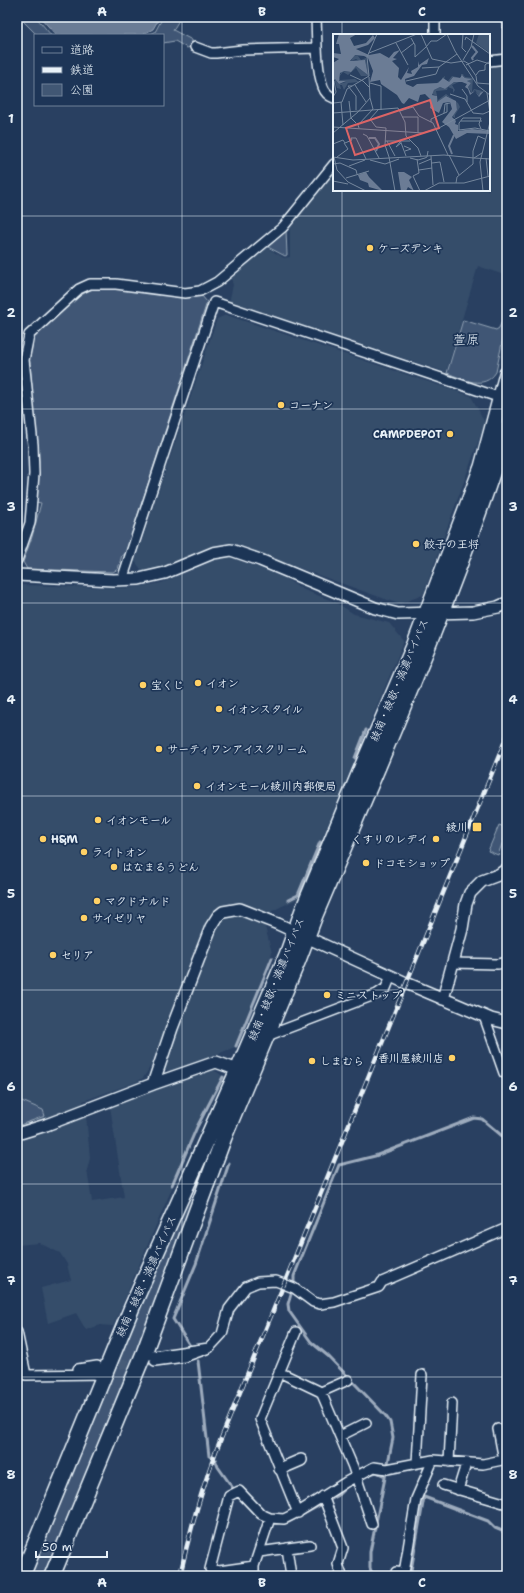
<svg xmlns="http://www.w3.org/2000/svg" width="524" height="1593" font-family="'Shantell Sans','Klee One',sans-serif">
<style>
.built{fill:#364d6b}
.green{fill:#415774;stroke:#94a4b6}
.water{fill:#6b7c95;stroke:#9dabbd}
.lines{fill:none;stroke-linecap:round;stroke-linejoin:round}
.stream{stroke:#9dabbd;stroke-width:3}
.minor-tunnel{stroke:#465b78;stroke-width:9;stroke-dasharray:9 4.5;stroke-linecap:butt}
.minor-casing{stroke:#e8f1f8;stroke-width:12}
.tertiary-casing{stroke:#e8f1f8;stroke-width:14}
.trunk-casing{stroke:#e8f1f8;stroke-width:18}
.minor{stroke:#1d3557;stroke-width:9}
.tertiary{stroke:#1d3557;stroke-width:11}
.trunk{stroke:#1d3557;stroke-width:15}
.rail-casing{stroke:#e8f1f8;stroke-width:4.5}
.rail{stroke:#1d3557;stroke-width:3;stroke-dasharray:9;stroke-linecap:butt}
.grid{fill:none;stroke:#e8f1f8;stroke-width:1;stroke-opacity:0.55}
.poi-dot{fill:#ffd166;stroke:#1d3557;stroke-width:1.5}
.labels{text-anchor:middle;stroke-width:3.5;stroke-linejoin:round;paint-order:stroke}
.poi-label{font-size:11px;font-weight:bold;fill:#e8f1f8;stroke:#1d3557;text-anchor:start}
.street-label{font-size:11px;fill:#e8f1f8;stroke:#1d3557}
.quarter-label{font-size:13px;fill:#e8f1f8;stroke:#1d3557}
.inset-river{fill:none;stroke:#6b7c95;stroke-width:2}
.inset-road{fill:none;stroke:#75879d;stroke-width:1}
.view{fill:#db6466;fill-opacity:0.15;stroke:#db6466;stroke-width:2}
.inset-edge{fill:none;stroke:#e8f1f8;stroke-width:2}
.neatline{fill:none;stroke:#e8f1f8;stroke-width:1.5}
.grid-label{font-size:13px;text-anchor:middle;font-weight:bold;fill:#e8f1f8}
</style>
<rect width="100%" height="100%" fill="#294061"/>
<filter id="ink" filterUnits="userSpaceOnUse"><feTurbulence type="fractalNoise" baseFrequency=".025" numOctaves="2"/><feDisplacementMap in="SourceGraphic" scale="8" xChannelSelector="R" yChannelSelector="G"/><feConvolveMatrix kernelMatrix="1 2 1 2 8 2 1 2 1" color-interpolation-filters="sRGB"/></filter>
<g filter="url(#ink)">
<path class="built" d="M507 65V276L478 266 446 372 229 303 233 285 231 278 267 248 284 258 290 257V226L334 170V190H489V67Z
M226 315 471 396 485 423 423 595 399 604 238 546 226 544 152 571 143 572 135 561 217 319Z
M230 556 284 578 304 590 335 602 354 614 389 623 404 641 297 899 272 911 265 927 272 953 235 1047 172 1072 152 1064 143 1078 136 1082 83 1101 86 1116 90 1158 87 1170 92 1202 124 1197 110 1106 214 1070 224 1077 196 1132 113 1326 100 1325 86 1330 76 1313 48 1323 41 1288 71 1280 67 1264 60 1253 39 1243 17 1245V585L129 588 161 583 222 557Z"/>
<path class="green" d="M19 17H36L51 35H37Z
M163 17H181L173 30 192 40V46L187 48 175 41 163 43V35H148L155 32Z
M286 230 287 255 285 256 268 247Z
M100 287 176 296H202L207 302 125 555H122L118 569 113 572 27 569 23 562 32 537 41 503 36 502 39 461 29 354 32 342 37 333 75 299 88 291Z
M504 317H507V319L496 372C484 391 464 379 447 373L463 320 496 330 499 328Z
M499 825 507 828V830L498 855 488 851Z
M256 1046 142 1345 48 1576H27L125 1339Z
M17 1099 43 1110 45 1116 17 1126Z"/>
<path class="water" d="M40 17H160L153 29 142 35H56Z"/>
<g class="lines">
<path class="stream" d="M355 758 366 730
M288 900 298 895 320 842
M236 1046 272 958
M172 1185 197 1127 223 1077
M192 1349 173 1319 196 1264 229 1163
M198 1361 209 1456 215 1459 218 1467 235 1491
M368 1475 376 1472 385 1476
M284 1523 289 1522 337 1496 347 1486
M373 1576 370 1568V1552L393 1438 390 1422 385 1415 328 1356 311 1342 289 1311 288 1304 294 1284V1276L339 1165 375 1156 474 1118 482 1119 507 1140
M410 1576 424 1497 488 1521 495 1528 507 1533"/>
<path class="minor-tunnel" d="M106 1366 155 1361"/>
<defs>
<path id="minor" d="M316 17C317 37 316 68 323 87 325 93 329 96 334 98
M506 17 507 24
M435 35V17
M195 47 211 53H216L242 50 317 48
M489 61 507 59
M17 560 30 523 34 474 33 445 24 360 29 335 79 289 90 284H116L185 293 200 291 217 282 283 227 334 164
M122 580 214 302 501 398
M453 963 498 964 507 962
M484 1016 504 1073
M267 1036 377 994 386 988 391 976
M17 1332 26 1375 104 1374
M296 1332 260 1419 298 1513
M209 1348 222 1334 229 1309 246 1287 258 1282 276 1281 294 1288 313 1302 320 1304 334 1302 379 1287 382 1282 507 1228
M144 1353 154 1356 209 1348 184 1357 155 1361
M78 1369 97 1366
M279 1372 321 1392 353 1467 372 1524
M321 1392 348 1380
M498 1429 504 1460
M340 1436 366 1423
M449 1462 452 1403
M417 1463 422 1375
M443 1485 507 1504
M458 1490 466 1464
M323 1496 343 1548 338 1564 342 1576
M287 1548 291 1576
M259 1552 310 1545
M254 1566 219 1571 210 1569 229 1496 239 1491 261 1514 270 1518 284 1519 300 1511 346 1482 374 1467 387 1469 433 1460 483 1464 507 1459
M396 1572 404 1573 416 1499 433 1460
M254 1576V1566L270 1518"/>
<path id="tertiary" d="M17 575 113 580 139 579 165 573 213 553 231 550 260 560 375 608 398 614 473 612 498 607 507 603
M443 999 462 929 466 904 470 893 482 881 498 875 507 869
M153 1084 172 1028 211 927 218 916 223 912 240 909 278 924 406 983 491 1019 507 1023
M17 1134 46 1125 153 1084 216 1062 238 1070
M280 1469 301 1460"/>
<path id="trunk" d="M22 1576 132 1307 238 1070 287 955 303 910 360 772 415 644 482 467 507 374
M52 1576 144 1353 224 1137 298 960 315 915C383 754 454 595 507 428"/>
</defs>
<use href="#minor" class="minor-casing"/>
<use href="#tertiary" class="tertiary-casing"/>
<use href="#trunk" class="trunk-casing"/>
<use href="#minor" class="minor"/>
<use href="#tertiary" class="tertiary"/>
<use href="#trunk" class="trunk"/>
<defs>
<path id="rail" d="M180 1576C189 1533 201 1492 216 1451L507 736"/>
</defs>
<use href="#rail" class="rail-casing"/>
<use href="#rail" class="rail"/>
</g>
</g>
<path class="grid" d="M182 17V1576M342 17V35M342 190V1576M17 216H507M17 409H507M17 603H507M17 796H507M17 990H507M17 1184H507M17 1377H507"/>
<g class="poi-dot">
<circle cx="370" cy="248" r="4"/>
<circle cx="281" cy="405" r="4"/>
<circle cx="450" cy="434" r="4"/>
<circle cx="416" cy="544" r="4"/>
<circle cx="198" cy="683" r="4"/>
<circle cx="143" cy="685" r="4"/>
<circle cx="219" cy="709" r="4"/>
<circle cx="159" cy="749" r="4"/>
<circle cx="197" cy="786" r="4"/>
<circle cx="98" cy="820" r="4"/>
<rect x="472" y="822" width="10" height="10" rx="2"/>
<circle cx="43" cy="839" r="4"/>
<circle cx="436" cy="839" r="4"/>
<circle cx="84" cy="852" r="4"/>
<circle cx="366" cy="863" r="4"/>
<circle cx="114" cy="867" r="4"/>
<circle cx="97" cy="901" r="4"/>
<circle cx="84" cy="918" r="4"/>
<circle cx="53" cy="955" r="4"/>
<circle cx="327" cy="995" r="4"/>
<circle cx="452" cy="1058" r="4"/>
<circle cx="312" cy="1061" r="4"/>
</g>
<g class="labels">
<g class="poi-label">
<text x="378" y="252">ケーズデンキ</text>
<text x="289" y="409">コーナン</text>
<text x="442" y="438" text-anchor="end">CAMPDEPOT</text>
<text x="424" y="548">餃子の王将</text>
<text x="206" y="687">イオン</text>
<text x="151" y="689">宝くじ</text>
<text x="227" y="713">イオンスタイル</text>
<text x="167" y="753">サーティワンアイスクリーム</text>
<text x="205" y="790">イオンモール綾川内郵便局</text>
<text x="106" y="824">イオンモール</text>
<text x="468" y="831" text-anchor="end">綾川</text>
<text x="51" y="843">H&amp;M</text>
<text x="428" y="843" text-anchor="end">くすりのレデイ</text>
<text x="92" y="856">ライトオン</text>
<text x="374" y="867">ドコモショップ</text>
<text x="122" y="871">はなまるうどん</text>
<text x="105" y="905">マクドナルド</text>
<text x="92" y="922">サイゼリヤ</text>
<text x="61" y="959">セリア</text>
<text x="335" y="999">ミニストップ</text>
<text x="444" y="1062" text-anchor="end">香川屋綾川店</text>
<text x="320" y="1065">しまむら</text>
</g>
<g class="street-label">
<text transform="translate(399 680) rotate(-67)" y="4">綾南・綾歌・満濃バイパス</text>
<text transform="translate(276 979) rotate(-68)" y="4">綾南・綾歌・満濃バイパス</text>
<text transform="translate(146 1276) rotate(-66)" y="4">綾南・綾歌・満濃バイパス</text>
</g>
<g class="quarter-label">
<text x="466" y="344">萱原</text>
</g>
</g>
<g transform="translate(333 34)">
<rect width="157" height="157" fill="#294061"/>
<path d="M146 0H157V19L143 9ZM21 21 31 23 25 22 28 26 33 24 36 42H28L23 34 15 41 10 38 6 43 7 46 22 45 26 48 15 49 11 56 9 51H7L8 55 4 54 1 45 0 60V45H2L6 50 13 48 6 47 5 44 9 37 17 38 23 32 35 41 32 26 28 28 23 25 18 27ZM128 40H130L132 43 140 44 139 58 141 55 150 57 146 62 142 56 139 59 135 53 138 49 134 47 137 45 132 44 130 41 128 44H127L124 45 120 43 116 48 111 47 110 44 109 47 105 49 104 48 109 47V44L112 42 111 46 115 47 119 42 128 44ZM121 48H126L119 51 122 56 120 59V55L115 53 114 56 103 57 105 66 113 60 125 69 127 73 122 81V84L119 82 124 76 123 67 114 62 104 68V62L99 60 101 56 107 53 112 55Z" fill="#415774"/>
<path d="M6 0H24L17 4 21 12 33 9 40 1 42 4 35 11 23 15 36 21 47 19 56 24 61 18 67 16 60 24 64 25 59 27 66 34 65 43 68 46 76 33 74 39 79 40 78 37 85 33V27L86 31 96 24 94 30 89 31 81 42 72 45 73 50 80 53 84 50 105 49 110 44 116 48 120 43 127 44 129 41 132 44 139 45 134 47 138 49 135 53 138 59 142 57 146 62 147 59 151 57 146 63 142 57 137 61 135 55 132 53 134 50 129 48H121L112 55 107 53 101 56 99 61 104 62V68L113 62 123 67 124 76 119 83 123 87 122 90 125 91V97L139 95 157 97V100L134 99 123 105 116 93 109 88 119 75 117 68 110 69 106 79 97 74 98 66 92 60 87 61 85 68 76 64 71 70 69 69 64 61 48 50 47 46 37 48 40 37 35 24 31 22 22 21 17 27 32 26 35 41 23 32 18 38 11 37 7 39 6 47H13L6 50 2 45 0 47V29L6 25 0 23V19L8 20 6 10H3ZM33 138 36 143 50 157 36 153 35 149 27 146 25 141ZM65 138H71L79 143 76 146 81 157 75 153 73 157H68Z" fill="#6b7c95"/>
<path class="inset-river" d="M139 12 144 18 139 24 140 26M36 104H42L46 110 43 117M119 120 116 112 121 101"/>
<path class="inset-road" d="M88 0 99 25 118 29 131 27 136 30M114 0 122 17 145 52 157 61M130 0 129 14 133 18M78 4 82 11V23L93 13M132 6 133 3 157 20M63 9 75 31M93 13 98 7H104L114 0M36 19 84 0M68 19 81 9M130 26 138 13 141 0M135 30 143 42 144 49M133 31 144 26 157 30M89 34 106 33M17 41 30 47 37 54M143 41 146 37 152 36V31L157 27M73 47 103 40 106 33 124 20M37 49 48 52V76M144 49 157 50M22 51 33 68M19 52H15L23 62V76M129 55 134 62V68M154 59 157 79M117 60 132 65 140 79 150 80 157 77M0 63 3 58 1 47M16 67 18 84 23 89M8 68 10 91M1 69 9 68 14 55 36 42 34 23 44 0M67 77 80 73 86 82 100 89 115 121M0 79 65 74 72 88 73 102 85 114 88 122M111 79 112 70 117 69M69 83H85V99M128 87H149M98 88V85L114 78V69M0 93 90 99 106 94 157 66M43 93 53 94 52 111 56 123M43 93 37 85 45 76M26 94 25 91 40 75 37 64M148 95 146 90 148 84H130L126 89V96L142 94 157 97M0 99 25 78 37 64 36 43M30 100 34 102 46 124M19 106 18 104H23L33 125M67 106 73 122M52 107H77M54 107 62 122M67 108 63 113 68 109M0 110 10 106 12 109 19 106M71 112 78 115 72 117M116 121 126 141M98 122 100 151M0 123 20 126 111 121 141 124 149 119M1 123 4 136 15 148 33 157M4 123 15 115 11 109M56 123 62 157M77 124 85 126 92 124 94 123 95 117M141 124 157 125M153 124 155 142M84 125 86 139 80 142 87 157M37 126 52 130 66 125M99 129 107 128 111 148M0 130 7 129 23 136 24 140M86 130 98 125M16 132 32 126M86 136 99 134M13 144 36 137M0 147 15 150M123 149 124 143 140 130V117L145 102 152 105M91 157 106 149H131L157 142M150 157 147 128 157 88"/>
<path class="view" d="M97 66 106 94 22 121 13 94Z"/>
<rect width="157" height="157" class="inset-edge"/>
</g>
<rect width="524" height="1593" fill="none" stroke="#1d3557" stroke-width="44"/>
<rect x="34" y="34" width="130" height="72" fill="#1d3557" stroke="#6e8097"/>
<rect x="42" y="47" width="20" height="6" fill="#1d3557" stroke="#6e8097"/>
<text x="70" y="54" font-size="12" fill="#e8f1f8">道路</text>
<rect x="42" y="67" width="20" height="6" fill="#e8f1f8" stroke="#6e8097"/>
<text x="70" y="74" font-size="12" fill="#e8f1f8">鉄道</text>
<rect x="42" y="84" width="20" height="12" fill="#415774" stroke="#6e8097"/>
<text x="70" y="94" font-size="12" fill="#e8f1f8">公園</text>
<path d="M36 1551v6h71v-6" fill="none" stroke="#e8f1f8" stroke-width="2"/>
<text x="42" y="1551" font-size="12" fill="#e8f1f8" stroke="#1d3557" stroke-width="3" paint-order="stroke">50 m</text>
<rect x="22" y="22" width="480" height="1549" class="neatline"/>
<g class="grid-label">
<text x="102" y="16">A</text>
<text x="262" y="16">B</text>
<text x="422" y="16">C</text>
<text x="11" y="123">1</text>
<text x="513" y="123">1</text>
<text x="11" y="317">2</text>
<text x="513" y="317">2</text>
<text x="11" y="511">3</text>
<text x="513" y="511">3</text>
<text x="11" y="704">4</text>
<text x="513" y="704">4</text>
<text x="11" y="898">5</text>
<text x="513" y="898">5</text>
<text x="11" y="1091">6</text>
<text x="513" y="1091">6</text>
<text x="11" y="1285">7</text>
<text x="513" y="1285">7</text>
<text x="11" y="1479">8</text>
<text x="513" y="1479">8</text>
<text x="102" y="1587">A</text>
<text x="262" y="1587">B</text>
<text x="422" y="1587">C</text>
</g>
</svg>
